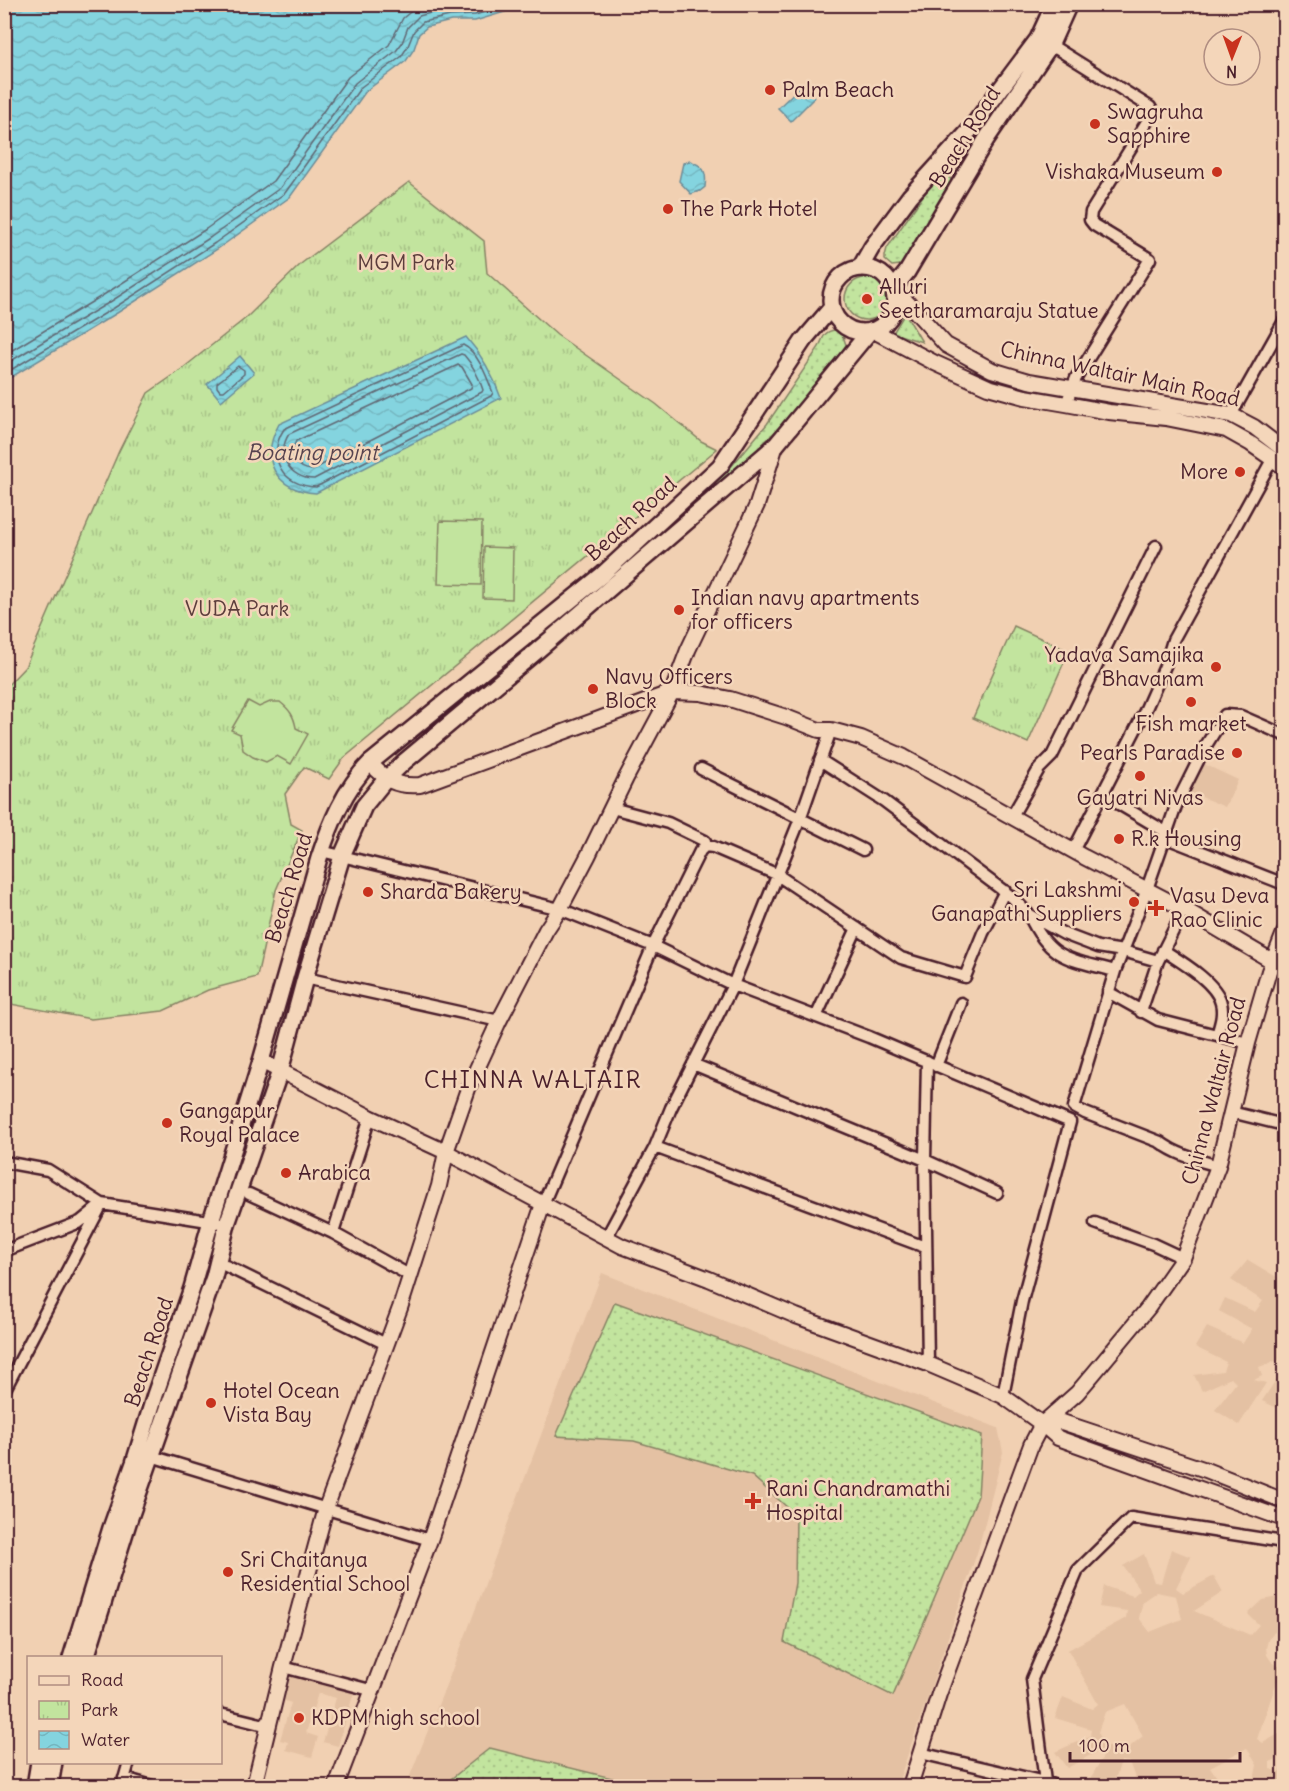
<svg xmlns="http://www.w3.org/2000/svg" width="1289" height="1791" font-family="Delius,sans-serif">
<style>
.built{fill:#e4c1a3;fill-rule:evenodd}
.grass{fill:url(#grass-dots);stroke:#868264;stroke-width:1.5}
.park{fill:url(#park-tufts);stroke:#868264;stroke-width:1.5}
.pitch{fill:#c2e49e;stroke:#868264;stroke-width:1.5}
.water{fill:url(#water-waves);stroke:#6d8c97;stroke-width:1.5}
.lines{fill:none;stroke-linecap:round;stroke-linejoin:round}
.shore{stroke:#616773;stroke-width:1.5}
.street-casing{stroke:#4a1f2b;stroke-width:15}
.secondary-casing{stroke:#4a1f2b;stroke-width:18}
.primary-casing{stroke:#4a1f2b;stroke-width:20}
.street{stroke:#f4d6ba;stroke-width:10}
.secondary{stroke:#f4d6ba;stroke-width:14}
.primary{stroke:#f4d6ba;stroke-width:15}
.poi-dot{fill:#c8321e;stroke:#f4d6ba;stroke-width:2}
.labels{text-anchor:middle;stroke-width:5;stroke-linejoin:round;paint-order:stroke}
.poi-label{font-size:21px;fill:#4a1f2b;stroke:#f4d6ba;text-anchor:start}
.street-label{font-size:21px;fill:#4a1f2b;stroke:#f4d6ba}
.park-label{font-size:21px;fill:#5c3d3c;stroke:#f4d6ba}
.water-label{font-size:22px;font-style:italic;fill:#56434f;stroke:#f4d6ba}
.quarter-label{font-size:24px;letter-spacing:1.5px;fill:#4a1f2b;stroke:#f4d6ba}
</style>
<defs>
<pattern id="grass-dots" width="8" height="8" patternUnits="userSpaceOnUse" patternTransform="scale(1.5)"><rect width="8" height="8" fill="#c2e49e"/><path d="M2 2h.1M6 6h.1" fill="none" stroke="#a8c388" stroke-width="1.8" stroke-linecap="round"/></pattern>
<pattern id="park-tufts" width="24" height="20" patternUnits="userSpaceOnUse" patternTransform="scale(1.5)"><rect width="24" height="20" fill="#c2e49e"/><path d="M3 7l-1-3M5 7V3M7 7l1-3M15 17l-1-3M17 17v-4M19 17l1-3" fill="none" stroke="#a8c388"/></pattern>
<pattern id="water-waves" width="16" height="10" patternUnits="userSpaceOnUse" patternTransform="scale(1.5)"><rect width="16" height="10" fill="#84d4df"/><path d="M0 5q4-4 8 0t8 0" fill="none" stroke="#74b6c0"/></pattern>
</defs>
<rect width="100%" height="100%" fill="#f1d0b2"/>
<filter id="ink" filterUnits="userSpaceOnUse"><feTurbulence type="fractalNoise" baseFrequency=".0167" numOctaves="2"/><feDisplacementMap in="SourceGraphic" scale="12" xChannelSelector="R" yChannelSelector="G"/><feConvolveMatrix kernelMatrix="1 2 1 2 8 2 1 2 1" color-interpolation-filters="sRGB"/></filter>
<g filter="url(#ink)">
<path class="built" d="M1204 764 1238 780 1225 807 1190 792Z
M1248 1260 1280 1279 1284 1278V1358L1259 1367 1262 1376 1254 1380 1266 1383 1239 1425 1215 1410 1236 1383 1231 1378 1202 1391 1194 1375 1223 1371 1226 1362 1195 1347 1207 1327 1243 1343 1252 1329 1219 1311 1225 1298 1255 1312 1263 1301 1231 1280Z
M602 1273 998 1428 1003 1452 978 1550 897 1786H406L465 1637Z
M1284 1368V1411L1262 1401Z
M1171 1549 1191 1557 1176 1588 1183 1593 1214 1576 1223 1592 1194 1611 1250 1635 1259 1625 1248 1614 1263 1600 1284 1596V1629L1278 1630 1272 1634 1268 1640 1266 1648 1267 1655 1271 1661 1278 1666 1284 1667V1682L1277 1681 1257 1739 1263 1743 1284 1731V1756L1270 1762V1769L1284 1773V1786H1138L1129 1762 1121 1761 1113 1786H1086L1104 1755 1100 1750 1067 1768 1055 1752 1090 1736 1091 1729 1055 1718 1063 1697 1092 1709 1098 1704 1068 1650 1126 1618 1127 1611 1099 1607 1104 1586 1133 1596 1140 1590 1123 1566 1144 1554 1154 1582 1161 1583ZM1156 1592 1176 1596 1182 1619 1150 1632 1139 1618 1143 1601ZM1125 1704 1143 1736 1122 1753 1104 1745 1098 1732 1105 1712ZM1247 1748 1257 1765 1253 1785 1223 1786 1210 1767Z
M286 1673 354 1692 338 1746 323 1742 336 1698 318 1693 306 1733 318 1737 312 1757 286 1750 288 1742 280 1740 291 1703 279 1699Z"/>
<path class="grass" d="M942 173H946L952 181 906 262 900 265 892 266 885 260V256L887 248 938 174Z
M845 299a21 21 0 1 1 42 0a21 21 0 1 1-42 0Z
M905 313 922 342 893 333Z
M835 330 843 336 846 345C836 362 823 377 810 393 764 448 712 491 658 539L655 536 730 468 767 424 819 347C823 338 824 331 835 330Z
M615 1302 982 1435 978 1496 893 1696 784 1642 795 1583 796 1515 752 1476 634 1441 556 1436Z
M490 1748 644 1786H442Z"/>
<path class="park" d="M409 182 484 241 487 273 557 335 656 404 701 441 717 449 344 758 329 779 304 767 285 794 291 824 302 830 276 890 257 977 208 990 163 1011 91 1019 5 1003 4 689 25 667 119 451 148 393 178 372 246 318 302 263Z
M1014 626 1069 651 1028 743 973 718Z"/>
<path class="pitch" d="M440 521 482 522 481 585 438 584Z
M484 547 513 548 512 599 483 598Z
M248 701 259 707 270 702H280C290 710 294 716 296 728L308 734 291 764 277 756 266 762 253 757 243 750 240 734 231 730Z"/>
<path class="water" d="M5 4H528V5L475 21H451L427 27 419 34 414 49 406 61 366 91 290 197 219 248 117 313 5 381Z
M803 84 815 97 791 121 778 108Z
M690 161C704 166 707 172 705 187L700 191 691 194 679 181 683 163Z
M466 337C482 355 493 375 501 398L316 493C275 490 259 460 279 424Z
M240 356 254 373 221 401 207 384Z"/>
<g class="lines">
<path class="shore" d="M463 345C478 352 487 377 493 393L491 396 316 487C282 486 266 457 284 429Z
M461 354 464 355C472 364 479 377 483 390L482 392 314 479C290 479 275 455 289 434Z
M4 355 105 294 206 229 273 181 348 77 389 45 403 18 415 8 424 4
M4 365 110 302 211 237 280 188 355 83 396 51 402 43 408 27 419 16 449 8H474L487 4
M458 365 462 367 472 384 471 388 312 470C297 469 288 455 296 441Z
M238 366 244 370V374L224 391H220L217 387V383Z
M4 374 114 308 215 243 285 193 361 87 401 57 408 46 414 31 423 22 450 16 475 15 510 4"/>
<defs>
<path id="street" d="M1046 42 1150 107 1153 112 1091 212 1090 220 1094 225 1150 259 1076 378 1066 404
M1231 415 1284 321
M820 760 884 801 1013 898 1029 915 1064 934 1098 947 1123 951 1115 971 1074 1107 1085 1113 1160 1142C1177 1155 1198 1160 1218 1166
M701 769 863 850
M1102 794 1166 832
M612 808 668 823 705 841
M1012 816 1039 769 1052 756 1156 546
M1164 837 1284 884
M321 851 560 909 653 946 733 985 869 1037 1070 1122 1022 1301 1003 1396
M1073 851 1144 713 1165 666 1173 640 1273 458
M1029 915C1050 961 1071 959 1115 971
M1163 950C1180 961 1216 982 1221 1003 1224 1014 1220 1025 1217 1035
M1158 961 1123 951 1147 889 1177 803 1205 747 1225 715 1241 716 1284 735
M305 978 499 1021
M1108 992 1158 1020 1248 1043
M1141 1012 1158 961 1184 909
M816 1017 857 928
M927 1061 925 1160 928 1364
M693 1064 925 1160 997 1193
M936 1066 961 1003
M1231 1112 1284 1125
M655 1147 925 1247
M4 1162 48 1170 102 1204 80 1222 4 1251
M249 1194 333 1233 409 1275
M543 1204 653 946 700 851 705 846 713 847 776 874 901 958 965 977 983 933 1005 891
M1095 1223 1153 1244 1183 1258
M333 1233 370 1117
M606 1238 655 1147 671 1108 733 985 800 819 831 730
M226 1266 386 1344
M4 1391 102 1204 227 1224
M151 1456 430 1540
M283 1667 374 1691
M220 1714 269 1726
M920 1753 1045 1782 1055 1786
M124 1778 152 1786
M1045 1782 1032 1679 1078 1570 1131 1518 1277 1541 1284 1546
M122 1786 129 1762"/>
<path id="secondary" d="M895 293 906 301 946 345 992 370 1029 381 1231 415 1254 427 1284 450
M872 330 935 363 988 387 1025 397 1066 404 1109 412 1166 418 1226 430 1251 444 1284 467
M370 763C386 780 395 787 420 785L672 692 700 693 730 699 786 717 819 730H831L861 738 904 757 1084 857 1184 909 1284 968
M261 1061 370 1117 446 1152 622 1246 709 1279 796 1316 928 1364 1003 1396 1042 1424 1058 1438 1284 1519
M1042 1424 1062 1422 1206 1470 1284 1501
M254 1786 283 1667 326 1508 400 1308 439 1186 446 1152 469 1086 499 1021 546 930 560 909 588 856 626 778 672 692 688 650 757 505 776 445
M336 1786 430 1540 543 1204
M910 1786 939 1694 1031 1445 1042 1424 1077 1393 1094 1373 1148 1308 1183 1258 1218 1166 1248 1043 1269 971 1284 933"/>
<path id="primary" d="M860 268 872 247 910 196 969 131 1038 39 1054 4
M831 300a32 32 0 1 1 64 0a32 32 0 1 1-64 0Z
M893 289 907 272 987 138 1051 44 1069 4
M71 1658 111 1528 134 1463 155 1395 192 1288 211 1221 261 1061 319 858C330 825 344 789 370 763L602 575 720 466 803 341 832 307
M86 1658 128 1523 214 1277 227 1224 280 1071 305 978 342 856 364 806 386 779 404 762 538 650 776 445 870 331
M35 1786 39 1762
M50 1786 54 1762"/>
</defs>
<use href="#street" class="street-casing"/>
<use href="#secondary" class="secondary-casing"/>
<use href="#primary" class="primary-casing"/>
<use href="#street" class="street"/>
<use href="#secondary" class="secondary"/>
<use href="#primary" class="primary"/>
</g>
</g>
<g class="poi-dot">
<circle cx="770" cy="90" r="6"/>
<circle cx="1095" cy="124" r="6"/>
<circle cx="1217" cy="172" r="6"/>
<circle cx="668" cy="209" r="6"/>
<circle cx="867" cy="299" r="6"/>
<circle cx="1240" cy="472" r="6"/>
<circle cx="679" cy="610" r="6"/>
<circle cx="1216" cy="667" r="6"/>
<circle cx="593" cy="689" r="6"/>
<circle cx="1191" cy="702" r="6"/>
<circle cx="1237" cy="753" r="6"/>
<circle cx="1140" cy="776" r="6"/>
<circle cx="1119" cy="839" r="6"/>
<circle cx="368" cy="892" r="6"/>
<circle cx="1134" cy="902" r="6"/>
<path d="M1153 899h6v6h6v6h-6v6h-6v-6h-6v-6h6z"/>
<circle cx="167" cy="1123" r="6"/>
<circle cx="286" cy="1173" r="6"/>
<circle cx="211" cy="1403" r="6"/>
<path d="M750 1492h6v6h6v6h-6v6h-6v-6h-6v-6h6z"/>
<circle cx="228" cy="1572" r="6"/>
<circle cx="299" cy="1718" r="6"/>
</g>
<g class="labels">
<g class="poi-label">
<text x="782" y="97">Palm Beach</text>
<text x="1107" y="119">Swagruha<tspan x="1107" dy="24">Sapphire</tspan></text>
<text x="1205" y="179" text-anchor="end">Vishaka Museum</text>
<text x="680" y="216">The Park Hotel</text>
<text x="879" y="294">Alluri<tspan x="879" dy="24">Seetharamaraju Statue</tspan></text>
<text x="1228" y="479" text-anchor="end">More</text>
<text x="691" y="605">Indian navy apartments<tspan x="691" dy="24">for officers</tspan></text>
<text x="1204" y="662" text-anchor="end">Yadava Samajika<tspan x="1204" dy="24">Bhavanam</tspan></text>
<text x="605" y="684">Navy Officers<tspan x="605" dy="24">Block</tspan></text>
<text x="1191" y="731" text-anchor="middle">Fish market</text>
<text x="1225" y="760" text-anchor="end">Pearls Paradise</text>
<text x="1140" y="805" text-anchor="middle">Gayatri Nivas</text>
<text x="1131" y="846">R.k Housing</text>
<text x="1122" y="897" text-anchor="end">Sri Lakshmi<tspan x="1122" dy="24">Ganapathi Suppliers</tspan></text>
<text x="380" y="899">Sharda Bakery</text>
<text x="1170" y="903">Vasu Deva<tspan x="1170" dy="24">Rao Clinic</tspan></text>
<text x="179" y="1118">Gangapur<tspan x="179" dy="24">Royal Palace</tspan></text>
<text x="298" y="1180">Arabica</text>
<text x="223" y="1398">Hotel Ocean<tspan x="223" dy="24">Vista Bay</tspan></text>
<text x="766" y="1496">Rani Chandramathi<tspan x="766" dy="24">Hospital</tspan></text>
<text x="240" y="1567">Sri Chaitanya<tspan x="240" dy="24">Residential School</tspan></text>
<text x="311" y="1725">KDPM high school</text>
</g>
<g class="street-label">
<text transform="translate(965 137) rotate(-58)" y="7">Beach Road</text>
<text transform="translate(1120 374) rotate(12)" y="7">Chinna Waltair Main Road</text>
<text transform="translate(631 519) rotate(-42)" y="7">Beach Road</text>
<text transform="translate(289 888) rotate(-73)" y="7">Beach Road</text>
<text transform="translate(1214 1091) rotate(-75)" y="7">Chinna Waltair Road</text>
<text transform="translate(149 1352) rotate(-72)" y="7">Beach Road</text>
</g>
<g class="park-label">
<text x="406" y="270">MGM Park</text>
<text x="237" y="616">VUDA Park</text>
</g>
<g class="water-label">
<text x="312" y="460">Boating point</text>
</g>
<g class="quarter-label">
<text x="533" y="1088">CHINNA WALTAIR</text>
</g>
</g>
<rect width="1289" height="1791" fill="none" stroke="#f4d6ba" stroke-width="24"/>
<rect x="12" y="12" width="1265" height="1767" fill="none" stroke="#4a1f2b" stroke-width="2" filter="url(#ink)"/>
<rect x="27" y="1656" width="195" height="108" fill="#f4d6ba" stroke="#b08d81" stroke-width="1.5"/>
<rect x="39" y="1676" width="30" height="9" fill="#f4d6ba" stroke="#b08d81" stroke-width="1.5"/>
<text x="81" y="1686" font-size="18" fill="#4a1f2b">Road</text>
<rect x="39" y="1701" width="30" height="18" fill="url(#park-tufts)" stroke="#b08d81" stroke-width="1.5"/>
<text x="81" y="1716" font-size="18" fill="#4a1f2b">Park</text>
<rect x="39" y="1731" width="30" height="18" fill="url(#water-waves)" stroke="#b08d81" stroke-width="1.5"/>
<text x="81" y="1746" font-size="18" fill="#4a1f2b">Water</text>
<g transform="translate(1232 57) rotate(181)"><circle r="28" fill="#f4d6ba" stroke="#b08d81" stroke-width="1.5"/>
<path d="M0-4.5L10 22L0 15L-10 22Z" fill="#c8321e"/>
<text y="-9" font-size="16" font-weight="bold" text-anchor="middle" fill="#4a1f2b">N</text>
</g>
<path d="M1070 1752v9h170v-9" fill="none" stroke="#4a1f2b" stroke-width="3"/>
<text x="1079" y="1752" font-size="18" fill="#4a1f2b" stroke="#f4d6ba" stroke-width="4.5" paint-order="stroke">100 m</text>
</svg>
